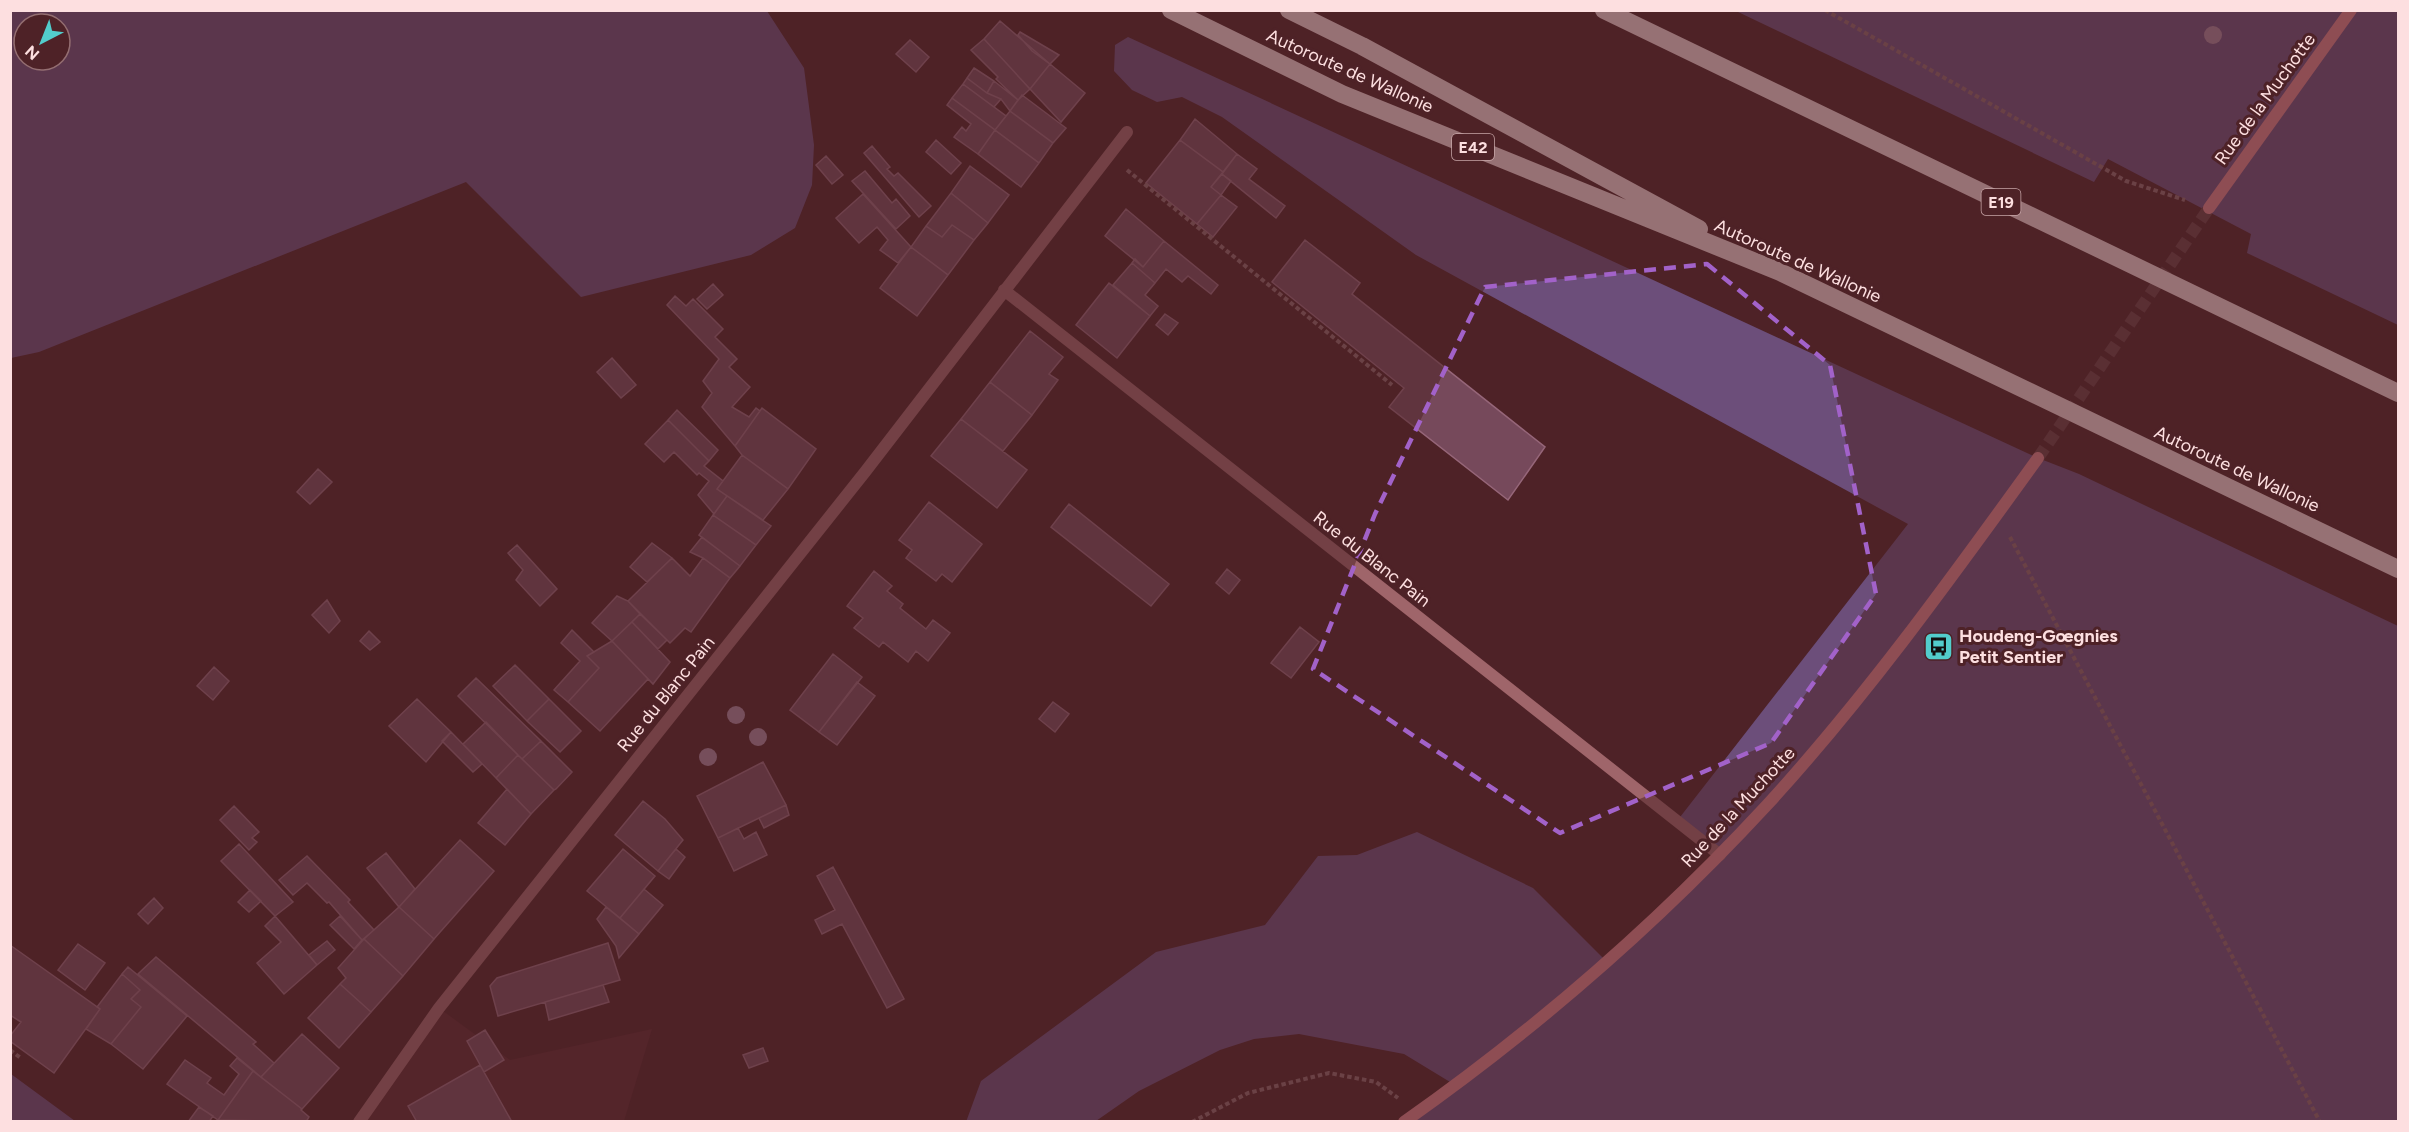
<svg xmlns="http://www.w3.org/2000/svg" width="2409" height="1132" font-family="Figtree,sans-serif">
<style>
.built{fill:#5c282f}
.green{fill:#6c4e7a;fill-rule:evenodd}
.building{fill:#76495b;stroke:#966679;stroke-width:1.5}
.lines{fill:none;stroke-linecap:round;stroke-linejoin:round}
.secondary-tunnel{stroke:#683e43;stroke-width:12;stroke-dasharray:12 6;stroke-linecap:butt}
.path{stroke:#8d666a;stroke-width:4;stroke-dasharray:4.5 3;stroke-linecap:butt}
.street{stroke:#9f656a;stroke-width:12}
.secondary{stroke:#dc8089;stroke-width:12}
.highway{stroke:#eed0d2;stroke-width:18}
.tree{fill:#a6849b}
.marked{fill:none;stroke:#a262c9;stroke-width:4.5;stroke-dasharray:12 8;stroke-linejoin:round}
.labels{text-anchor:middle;stroke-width:6;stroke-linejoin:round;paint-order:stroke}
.shield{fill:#4e2227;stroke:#c8a6a8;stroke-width:1.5}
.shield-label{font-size:16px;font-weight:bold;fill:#fddfe0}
.street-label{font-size:18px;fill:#fddfe0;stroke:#4e2227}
.poi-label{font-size:18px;font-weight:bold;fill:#fddfe0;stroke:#4e2227;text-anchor:start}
</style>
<rect width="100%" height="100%" fill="#4e2227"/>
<path class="built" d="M439 1008 510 1060 652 1029 624 1121 359 1122Z"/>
<path class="green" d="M11 10 767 11 804 68 814 145 812 185 795 228 751 255 581 297 466 182 39 352 11 358ZM24 24H60V60H24Z
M1736 11H2398V325L2247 253 2251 234 2108 159 2094 182Z
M1128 37 2038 458 2079 474 2398 626V1121H1404L1455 1085 1404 1054 1299 1034 1254 1039 1220 1050 1139 1091 1096 1121 966 1122 981 1081 1156 952 1265 925 1318 856 1357 855 1417 832 1533 888 1607 962 1719 856 1677 821 1908 524 1416 255 1222 117 1182 97 1157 102 1132 90 1114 71 1115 45Z
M10 1074H11L75 1121H11Z"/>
<path class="building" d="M1000 21 1050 64 1030 89 984 39Z
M1020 32 1059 55 1050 64 1032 51 1018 35Z
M984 39 1030 89 1018 100 996 79 998 77 971 50Z
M910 40 929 57 916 72 896 54Z
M1050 64 1085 93 1061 122 1030 89Z
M974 68 994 81 987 93 967 78Z
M967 78 987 93 1001 99 994 107 963 84Z
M994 81 1018 100 1010 111 1001 99 987 93Z
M963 84 1006 116 995 130 952 98Z
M1022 95 1066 128 1053 143 1010 111Z
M952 98 995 130 978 154 954 137 962 127 966 131 971 124 947 105Z
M1010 111 1053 143 1039 163 995 130Z
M1195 119 1237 154 1223 172 1180 140Z
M995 130 1039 163 1021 187 978 154Z
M936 140 961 163 951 174 926 152Z
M1180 140 1223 172 1211 187 1221 195 1197 224 1146 183Z
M872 146 890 167 887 169 894 176 898 173 931 206 919 217 864 153Z
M1237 154 1257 169 1249 179 1285 206 1276 218 1222 174Z
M826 156 843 175 832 184 816 165Z
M970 166 1009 195 988 223 951 193Z
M865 171 892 203 896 199 910 216 896 229 852 181Z
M1222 174 1231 181 1221 195 1211 187Z
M951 193 988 223 974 240 952 225 942 237 926 226Z
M863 194 911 247 898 263 880 250 888 240 877 227 859 243 836 218Z
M1221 195 1237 207 1213 237 1197 224Z
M1126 209 1164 241 1143 267 1105 236Z
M952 225 974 240 948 275 911 247 926 226 942 237Z
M1305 240 1360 283 1352 294 1545 447 1508 500 1389 407 1404 388 1272 282Z
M1164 241 1218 285 1211 294 1188 276 1182 282 1166 269 1155 283 1132 263 1135 259 1143 267Z
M911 247 948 275 917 316 880 288Z
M1132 263 1155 283 1145 295 1158 306 1150 316 1113 285Z
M1109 283 1150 316 1117 358 1076 325Z
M713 284 723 295 707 309 697 299Z
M675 296 686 306 693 299 723 329 715 337 737 359 729 367 750 387 732 407 749 417 756 408 760 411 735 446 702 407 712 393 703 381 719 359 667 305Z
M1165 314 1178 323 1168 335 1156 325Z
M1030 331 1063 357 1049 374 1058 380 1032 415 990 382Z
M612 358 636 385 621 398 597 372Z
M990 382 1032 415 1003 451 961 419Z
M762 408 816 449 788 489 742 455 735 446Z
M677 410 718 450 709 461 668 420Z
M961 419 1027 470 997 508 931 456Z
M668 420 709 461 704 466 723 481 717 489 727 496 714 514 698 495 709 481 699 473 697 475 674 452 664 462 645 444Z
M742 455 788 489 763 520 717 489Z
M318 469 332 482 310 504 297 492Z
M727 496 771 526 756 545 713 515Z
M929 502 982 544 952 582 942 574 936 581 906 558 912 550 899 540Z
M1069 504 1169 584 1151 606 1051 527Z
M713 515 756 545 740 566 699 535Z
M702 537 740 566 730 578 703 558 690 552Z
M652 543 672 558 647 582 630 567Z
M517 545 557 589 540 606 516 580 523 570 508 553Z
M672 558 690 576 703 558 730 578 691 632 685 628 670 643 628 601Z
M1227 569 1240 580 1229 594 1216 583Z
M874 571 892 586 887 591 903 604 900 608 926 629 933 620 950 633 928 661 916 651 908 662 883 642 879 647 854 628 863 618 847 606Z
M617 596 628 601 640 614 612 641 592 623Z
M327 600 340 621 329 633 312 615Z
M640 614 667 640 658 649 632 622Z
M632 622 670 662 653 684 612 641Z
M1300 627 1319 642 1291 678 1271 663Z
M572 630 594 652 587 656 599 668 568 702 554 690 580 661 561 643Z
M369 631 380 642 370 650 360 641Z
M612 641 648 679 600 731 568 702 599 668 587 656Z
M833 654 862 677 819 732 790 710Z
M515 665 549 699 527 721 493 686Z
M214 667 229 681 213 700 197 686Z
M476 678 541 741 522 759 458 696Z
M857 682 875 696 837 745 819 732Z
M417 699 451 732 426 762 389 726Z
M549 699 581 731 560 752 527 721Z
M1053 702 1069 714 1055 732 1039 719Z
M486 722 518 755 496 778 463 744Z
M451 732 482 764 473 772 442 741Z
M541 741 572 772 556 789 554 790 522 759Z
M518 755 554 790 531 814 496 778Z
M763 762 786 805 718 838 697 796Z
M507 789 531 814 505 845 478 823Z
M643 801 665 819 683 840 658 871 615 835Z
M786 805 789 815 764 828 759 818Z
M234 806 259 832 252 838 257 842 249 850 220 820Z
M738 828 744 839 756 832 767 855 734 871 718 838Z
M460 840 494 871 434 939 399 907Z
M239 844 293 902 275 916 221 861Z
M623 849 655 876 620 918 587 891Z
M676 849 685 857 669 879 658 871Z
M386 853 415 889 399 907 367 868Z
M307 856 350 900 348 902 374 930 362 940 329 902 327 903 307 883 293 895 279 880Z
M833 867 904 999 887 1008 842 924 822 934 815 920 835 910 817 876Z
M644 889 663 905 639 934 620 918Z
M250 890 261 901 249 912 238 902Z
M154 898 163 908 148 924 138 914Z
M399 907 434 939 403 976 364 939Z
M606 907 639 934 619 958 616 946 597 919Z
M275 916 317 965 284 994 257 963 281 942 265 926Z
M340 916 362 940 354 949 330 925Z
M364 939 403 976 371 1012 340 984 346 978 338 968Z
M327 941 335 950 317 965 309 955Z
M608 943 620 980 498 1016 490 986 497 978Z
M78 944 105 963 85 990 58 970Z
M10 945 100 1009 54 1073 10 1041V1036L21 1022 10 1015Z
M156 957 256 1042 253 1044 274 1063 261 1077 138 974Z
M128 967 187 1016 143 1069 111 1044 141 1007 131 999 140 990 122 974Z
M122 974 140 990 131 999 141 1007 111 1044 86 1029 100 1009 97 1007Z
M340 984 371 1012 339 1048 308 1018Z
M603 985 609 1002 549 1020 545 1002Z
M485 1030 504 1060 484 1072 467 1041Z
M302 1034 339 1068 302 1109 261 1077Z
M763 1048 768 1061 749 1068 743 1055Z
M237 1058 253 1071 218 1120 167 1084 185 1060 211 1078 207 1083 224 1095 239 1074 230 1066Z
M480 1065 512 1122H417L408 1106Z
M253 1071 302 1109 301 1110 309 1117 306 1122 218 1120Z
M199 1107 213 1116 209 1122H188Z"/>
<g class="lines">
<path class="secondary-tunnel" d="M2038 458 2209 208"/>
<path class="path" d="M1825 10 2126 181 2185 200
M1127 170 1392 385
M2010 537 2320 1122
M10 1050 22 1059
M1192 1122 1248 1093 1329 1073 1376 1082 1398 1098"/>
<path class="street" d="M1004 290 1720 855
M359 1122 439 1008 865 472 1127 132"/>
<path class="secondary" d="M2209 208 2351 10
M1404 1122C1536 1029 1657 924 1767 805 1866 697 1952 577 2038 458"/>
<path class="highway" d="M1171 10 1342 94 1780 272 2398 569
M1289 10 1362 46 1699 229
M1604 10 2398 393"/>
</g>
<g class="tree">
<circle cx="2213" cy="35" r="9"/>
<circle cx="736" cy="715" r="9"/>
<circle cx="758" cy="737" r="9"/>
<circle cx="708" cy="757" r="9"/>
</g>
<path d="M0 0H2409V1132H0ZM1707 264 1830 365 1876 594 1771 743 1560 833 1313 669 1375 514 1485 287Z" fill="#4e2227" fill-opacity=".55" fill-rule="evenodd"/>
<path class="marked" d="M1707 264 1830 365 1876 594 1771 743 1560 833 1313 669 1375 514 1485 287Z"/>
<defs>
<symbol id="bus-square" viewBox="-11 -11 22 22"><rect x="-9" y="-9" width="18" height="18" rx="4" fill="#52cdcc" stroke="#4e2227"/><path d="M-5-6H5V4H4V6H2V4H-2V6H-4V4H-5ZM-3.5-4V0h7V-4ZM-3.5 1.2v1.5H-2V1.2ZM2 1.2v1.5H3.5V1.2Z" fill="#111"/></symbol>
</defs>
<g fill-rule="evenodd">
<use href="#bus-square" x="1922" y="630" width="33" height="33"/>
</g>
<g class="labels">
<g class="shield">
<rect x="1452" y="134" width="42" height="26" rx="4.5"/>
<rect x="1981.5" y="189" width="39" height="26" rx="4.5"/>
</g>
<g class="shield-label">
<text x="1473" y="153">E42</text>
<text x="2001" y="208">E19</text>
</g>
<g class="street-label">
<text transform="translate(1350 71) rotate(24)" y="6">Autoroute de Wallonie</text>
<text transform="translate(2265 99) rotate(-54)" y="6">Rue de la Muchotte</text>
<text transform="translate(1798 261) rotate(24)" y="6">Autoroute de Wallonie</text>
<text transform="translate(2237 469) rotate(25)" y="6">Autoroute de Wallonie</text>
<text transform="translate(1372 559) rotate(38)" y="6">Rue du Blanc Pain</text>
<text transform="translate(666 694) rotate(-51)" y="6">Rue du Blanc Pain</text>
<text transform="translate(1738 807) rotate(-47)" y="6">Rue de la Muchotte</text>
</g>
<g class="poi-label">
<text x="1959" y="642">Houdeng-Gœgnies<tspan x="1959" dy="21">Petit Sentier</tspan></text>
</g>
</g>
<rect width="2409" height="1132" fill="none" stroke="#fddfe0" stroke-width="24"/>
<g transform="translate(42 42) rotate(222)"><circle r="28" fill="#4e2227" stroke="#946e71" stroke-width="1.5"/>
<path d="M0-4.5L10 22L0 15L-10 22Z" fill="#52cdcc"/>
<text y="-9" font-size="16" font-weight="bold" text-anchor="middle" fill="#fddfe0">N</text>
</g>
</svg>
